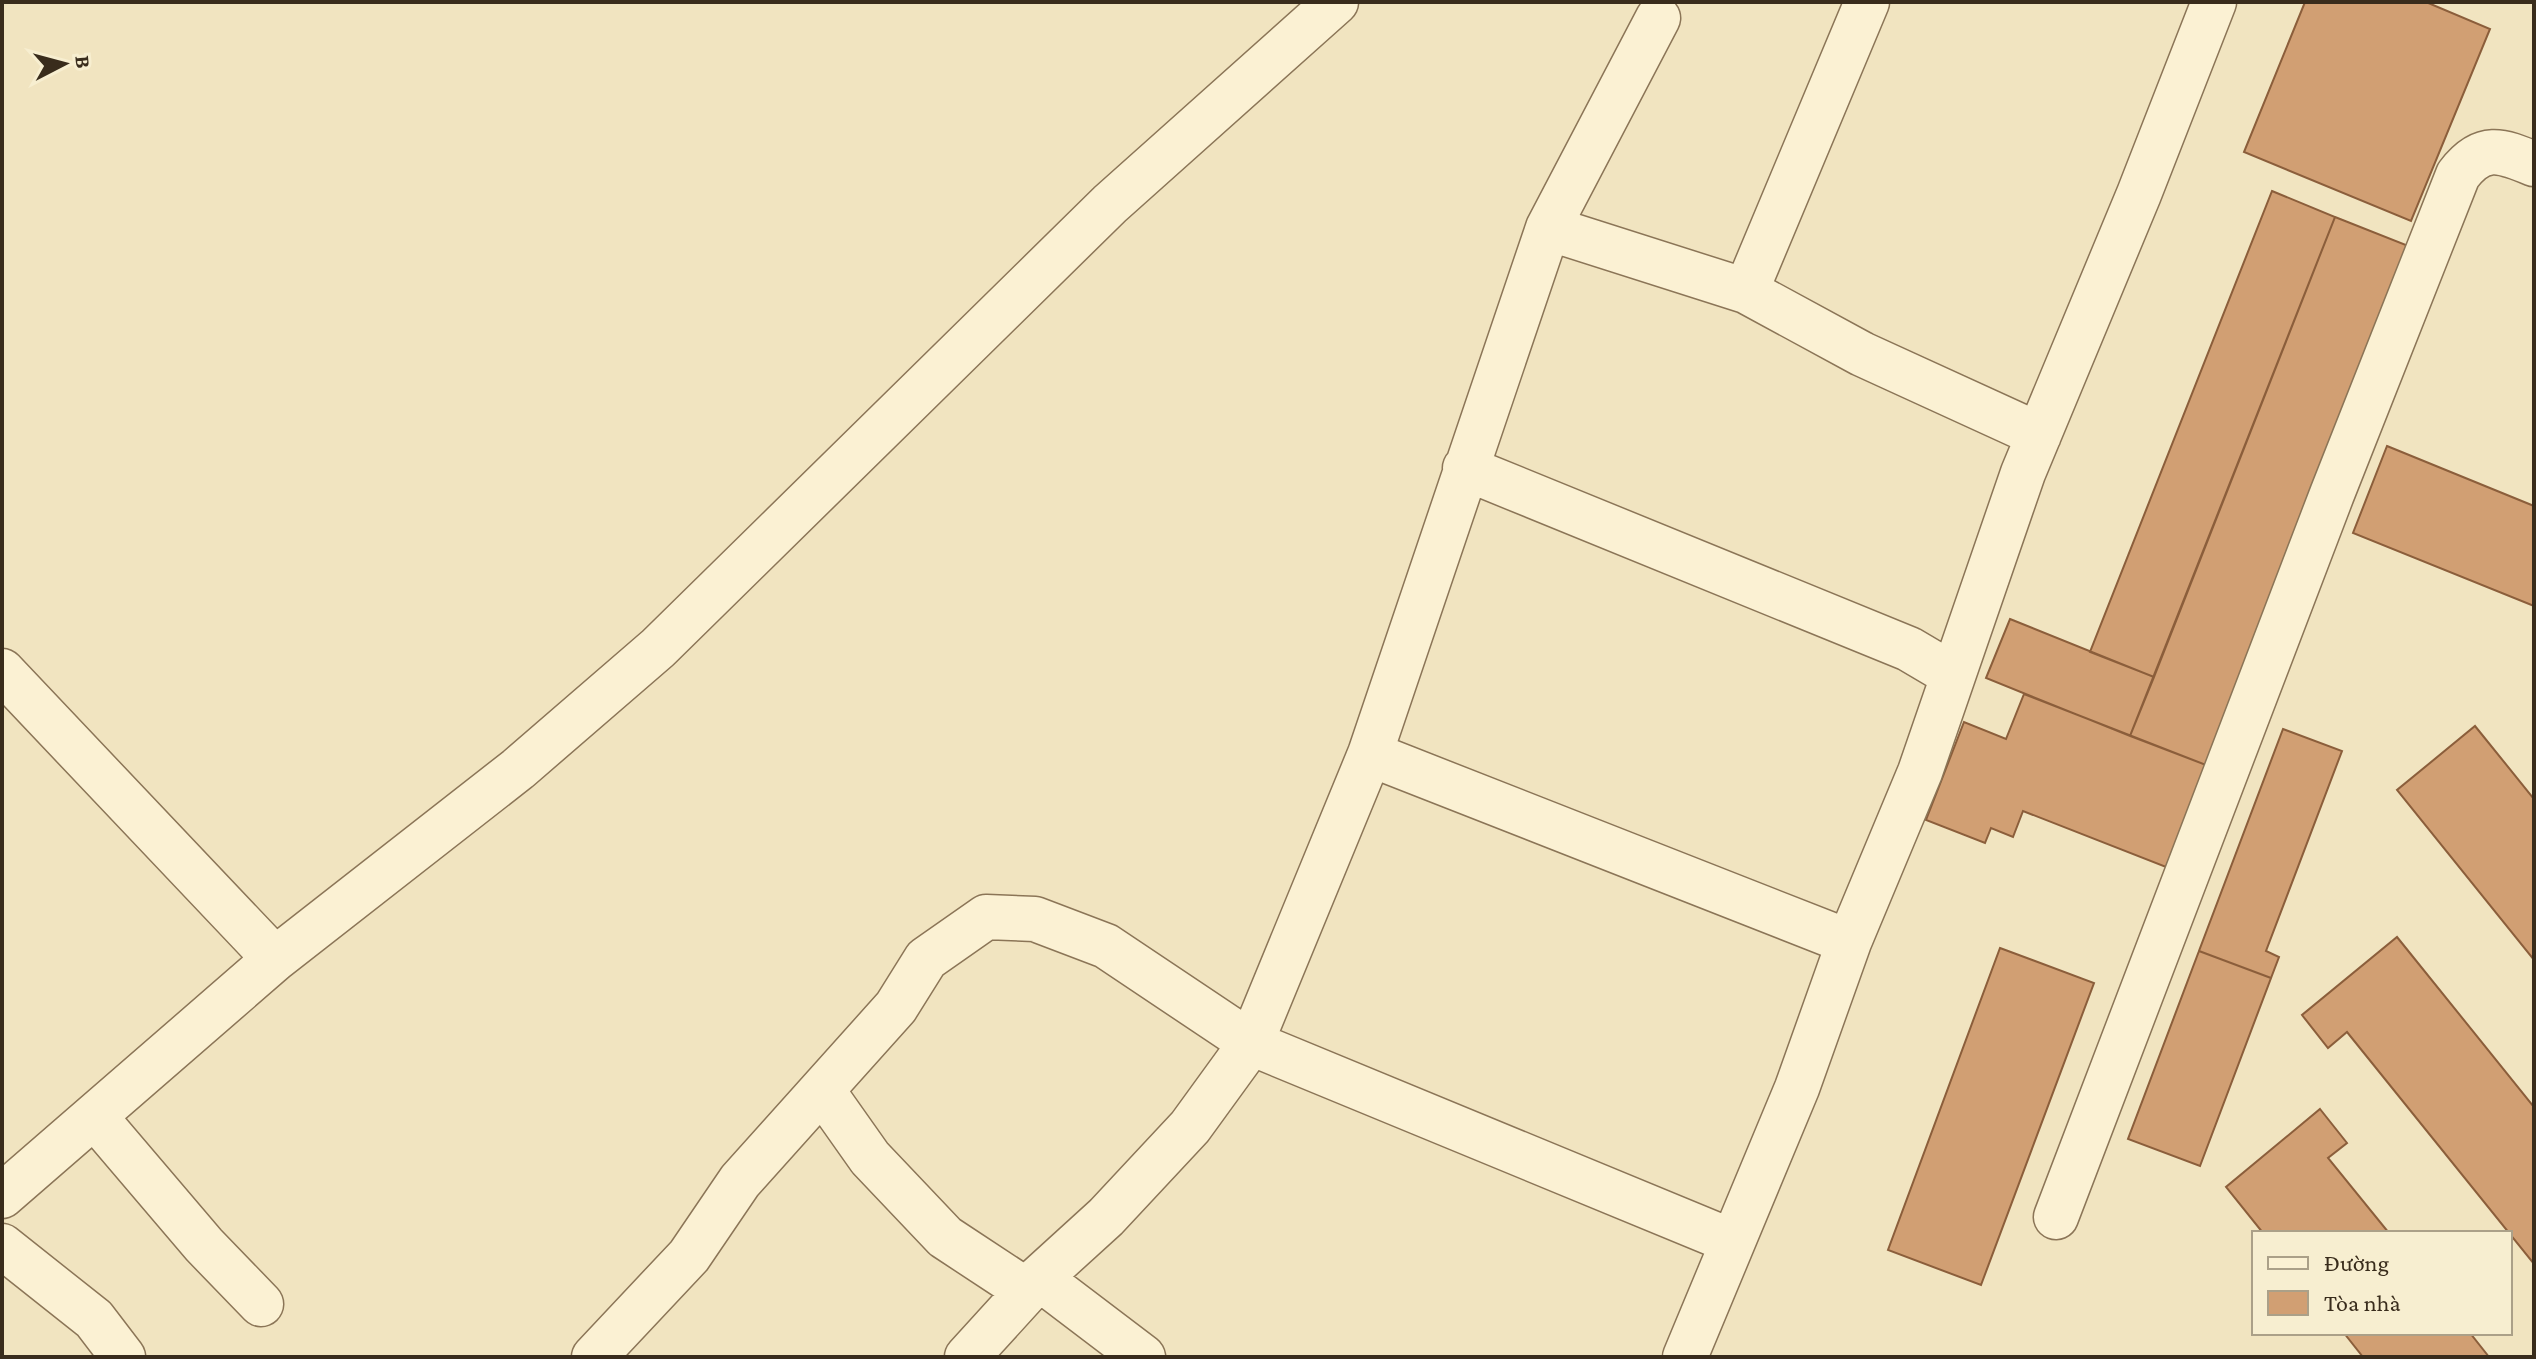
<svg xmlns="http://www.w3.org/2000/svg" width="2536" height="1359" font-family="'Crimson Pro',serif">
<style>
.building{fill:#d19f73;stroke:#8b5e3b;stroke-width:2}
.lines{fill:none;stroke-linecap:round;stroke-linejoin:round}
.minor-casing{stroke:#8b7557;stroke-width:47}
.minor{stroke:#fbf1d3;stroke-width:44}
</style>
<rect width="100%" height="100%" fill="#f1e4c0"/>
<path class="building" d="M2305 2H2426L2490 29 2411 221 2244 152Z
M2272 191 2335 217 2154 677 2090 652Z
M2335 217 2411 247 2206 765 2130 736Z
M2387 446 2534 506V606L2353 533Z
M2010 619 2154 677 2130 736 1986 678Z
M2024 694 2206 765 2166 867 2023 811 2013 837 1991 828 1985 843 1926 820 1964 722 2006 739Z
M2475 726 2534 799V960L2397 790Z
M2283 729 2342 751 2266 951 2279 957 2271 978 2199 951Z
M2397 937 2534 1107V1264L2347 1032 2328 1048 2302 1015Z
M2000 948 2094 983 1981 1285 1888 1250Z
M2199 951 2271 978 2200 1166 2128 1139Z
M2320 1109 2347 1143 2328 1158 2389 1233H2263L2226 1187Z
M2344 1333H2470L2489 1357H2363Z"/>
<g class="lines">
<defs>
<path id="minor" d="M1548 228 1746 291 1867 2
M1746 291 1862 354 2039 435
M1465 468 1909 649 1953 675
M2 671 275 959
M1370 754 1849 942
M822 1090 870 1158 945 1237 1027 1291
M95 1117 204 1245 261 1304
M2 1196 275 959 518 769 658 648 1110 204 1336 2
M2056 1217 2332 494 2458 175C2482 143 2501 150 2534 164
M2 1246 94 1319 123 1357
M1039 1278 1143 1357
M594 1357 689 1256 740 1181 896 1007 926 959 986 917 1035 919 1106 946 1251 1043 1731 1241
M967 1357 1039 1278 1106 1217 1190 1127 1251 1043 1370 754 1548 228 1658 18
M1685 1357 1797 1088 1849 942 1920 772 2023 473 2139 194 2214 2"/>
</defs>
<use href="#minor" class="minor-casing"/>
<use href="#minor" class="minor"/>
</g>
<rect width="2536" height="1359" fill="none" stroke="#392c1c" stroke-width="8"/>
<rect x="2252" y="1231" width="260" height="104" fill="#f7eed0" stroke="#aba088" stroke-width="2"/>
<rect x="2268" y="1257" width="40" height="12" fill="#fbf1d3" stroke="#aba088" stroke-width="2"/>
<text x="2324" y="1271" font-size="24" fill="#392c1c">Đường</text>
<rect x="2268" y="1291" width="40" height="24" fill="#d19f73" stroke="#aba088" stroke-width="2"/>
<text x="2324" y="1311" font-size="24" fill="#392c1c">Tòa nhà</text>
<g transform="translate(64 64) rotate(84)" stroke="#f7eed0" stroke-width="6" paint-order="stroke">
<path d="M0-6L14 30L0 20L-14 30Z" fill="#392c1c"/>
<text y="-12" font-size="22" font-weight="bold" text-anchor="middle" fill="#392c1c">B</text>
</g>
</svg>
